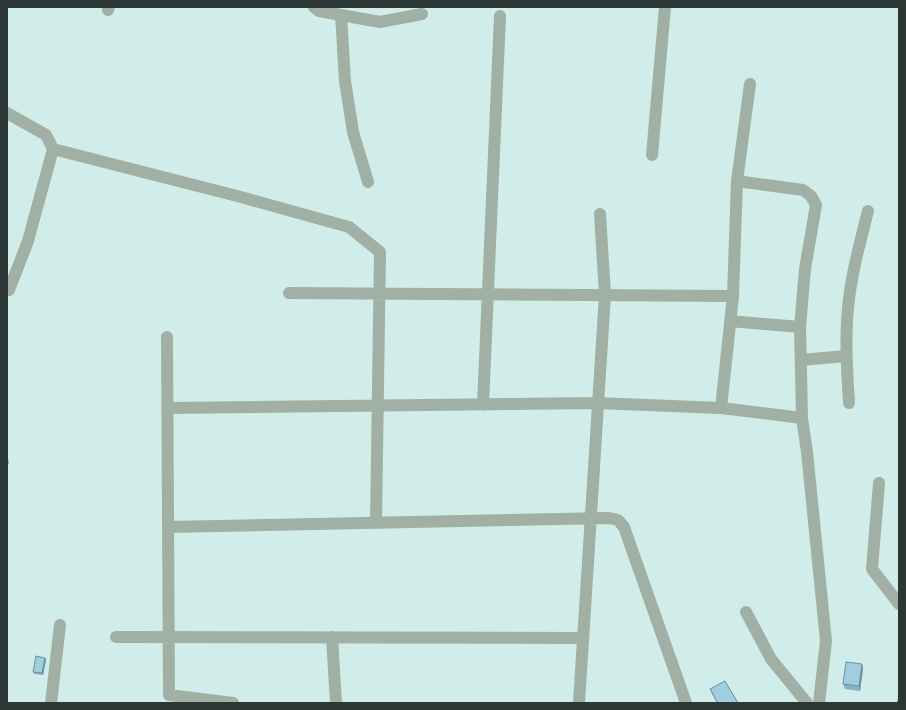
<svg xmlns="http://www.w3.org/2000/svg" width="906" height="710" font-family="Ubuntu,sans-serif">
<style>
.lines{fill:none;stroke-linecap:round;stroke-linejoin:round}
.street{stroke:#a0b0a4;stroke-width:12}
.wall{fill:#88b1c1}
.shaded-wall{fill:#6f909d}
.building{fill:#9ecee0;stroke:#6f909d}
</style>
<rect width="100%" height="100%" fill="#d1edea"/>
<g class="lines">
<path class="street" d="M314 7 319 11 380 22 422 14
M108 10 109 7
M341 15 345 81 353 132 368 182
M7 113 46 135 53 149 28 241 9 290
M53 149 241 197 349 227 380 252 376 523
M652 155 665 7
M737 181 803 190 811 196 816 205 805 269 800 327 802 418 807 452 826 641 819 703
M289 293 733 296
M730 321 800 327
M167 337 169 695 233 703
M801 360 846 356
M849 403C847 371 845 339 848 308 851 275 860 243 868 211
M483 405 500 16
M167 408 598 403 721 408 802 418
M721 408 733 296 737 181 750 84
M879 483 872 569 899 604
M168 527 609 518 618 520 624 527 686 703
M746 612 771 659 807 703
M116 637 583 638
M332 637 336 703
M51 703 60 625
M579 703 605 295 600 214"/>
</g>
<path class="wall" d="M45 658 46 660 43 675 34 674 33 672Z
M862 664 863 669 860 691 845 689 843 684Z
M710 689 738 703H717L712 694Z"/>
<path class="shaded-wall" d="M7 456 9 463 7 465Z
M45 658 46 660 43 675 42 673Z
M862 664 863 669 860 691 859 686Z"/>
<path class="building" d="M36 656 45 658 42 673 33 672Z
M846 662 862 664 859 686 843 684Z
M725 681 738 703H718L710 689Z
M899 697V703H897Z"/>
<rect width="906" height="710" fill="none" stroke="#2b3635" stroke-width="16"/>
</svg>
